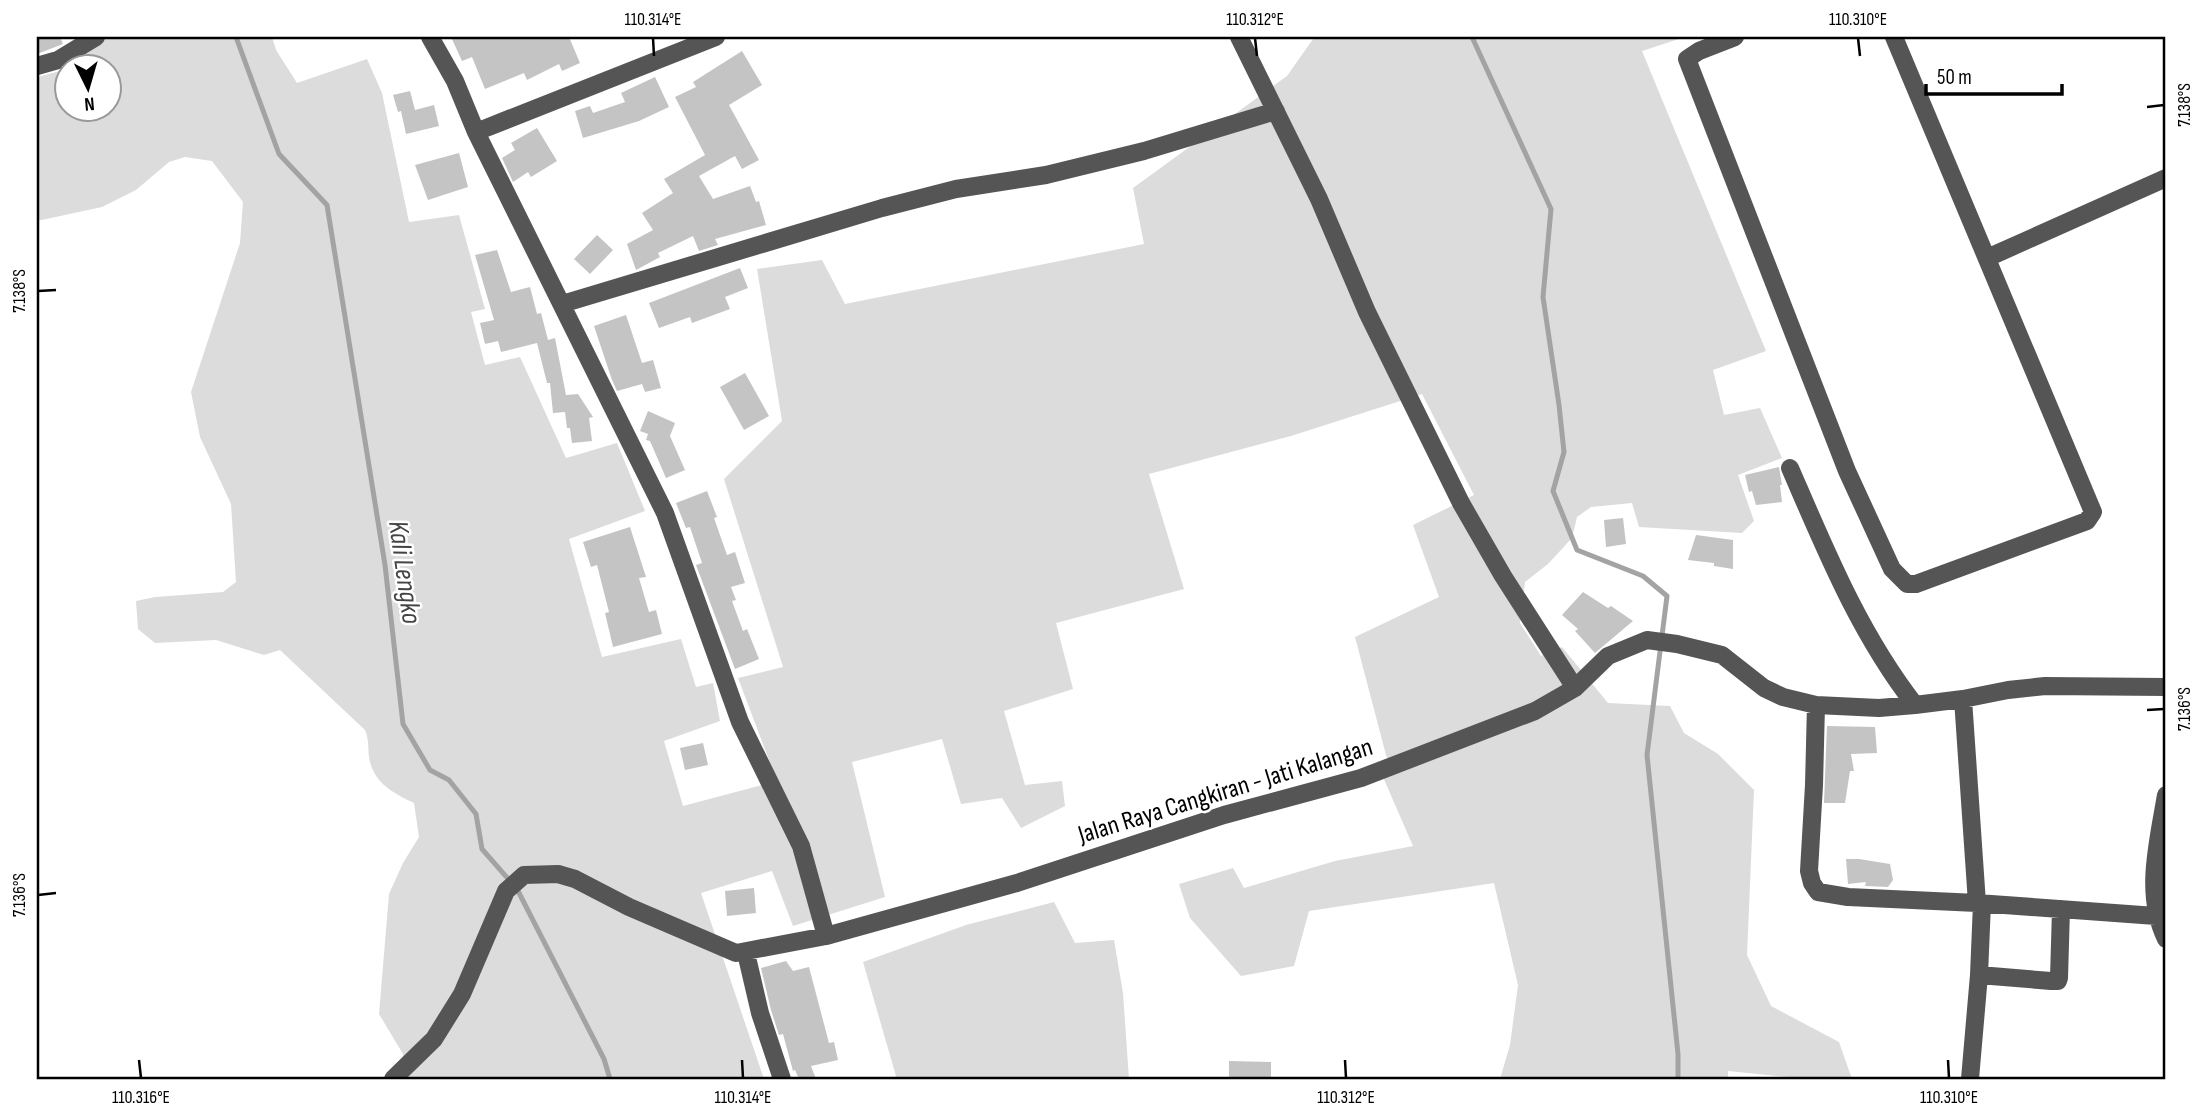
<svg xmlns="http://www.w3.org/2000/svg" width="2203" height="1116" font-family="'Sofia Sans Condensed',sans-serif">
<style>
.green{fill:#dcdcdc;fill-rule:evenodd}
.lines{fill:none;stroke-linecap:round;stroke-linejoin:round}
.stream{stroke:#a3a3a3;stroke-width:5}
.building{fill:#c4c4c4}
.minor{stroke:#555;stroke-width:18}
.ticks{fill:none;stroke:#000;stroke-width:2.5}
.labels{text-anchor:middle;stroke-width:5;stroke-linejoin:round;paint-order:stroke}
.street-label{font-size:26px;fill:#000;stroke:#fff}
.water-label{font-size:28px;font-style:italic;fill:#444;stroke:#fff}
.neatline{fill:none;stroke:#000;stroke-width:2.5}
.ticks-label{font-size:18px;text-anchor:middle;fill:#000}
</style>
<rect width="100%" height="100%" fill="#fff"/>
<path class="green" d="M106 37H272L276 50 297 83 367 59 382 93 409 222 459 215 485 309 471 312 485 365 520 357 566 458 617 443 645 511 569 539 602 657 681 639 696 687 713 683 720 721 664 741 683 806 777 781 738 678 783 667 724 479 782 421 757 269 822 260 845 304 1144 244 1133 188 1287 76 1313 39V37H1685L1642 51 1766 351 1713 370 1724 415 1760 408 1782 458 1738 475 1754 521 1742 533 1639 527 1632 503 1591 507 1577 517 1572 538 1548 564 1525 582 1520 623 1541 656 1562 647 1608 703 1670 706 1684 733 1718 754 1754 790 1747 955 1771 1006 1839 1042 1852 1079H1809L1728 1071V1079H1500L1510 1045 1518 985 1494 883 1309 911 1294 966 1241 976 1190 918 1179 884 1233 868 1244 888 1335 861 1413 846 1383 777 1393 773 1386 755 1355 637 1439 597 1413 525 1474 495 1422 394 1291 436 1149 474 1184 589 1056 623 1073 689 1004 711 1025 785 1062 781 1065 806 1021 828 1002 798 961 804 942 739 852 762 885 897 793 926 772 871 701 893 764 1079H401L403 1054 379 1014 389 894 403 863 419 837 414 803C393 793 373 783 369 757 368 747 369 740 365 730L280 650 264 655 216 640 155 643 138 629 136 601 155 597 223 592 236 582 231 504 200 437 191 392 240 243 243 202 212 161 185 157 169 162 136 190 102 207 37 221V77L60 71 66 62ZM66 66H108V108H66Z
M1054 902 1075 943 1114 940 1123 993 1129 1079H892L896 1076 863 962 966 925Z"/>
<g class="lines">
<path class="stream" d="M236 37 279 154 327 205 385 565 403 724 430 770 449 780 476 814 482 849 517 889 604 1059 610 1079
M1472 37 1551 209 1543 297 1559 405 1564 452 1553 491 1577 550 1643 576 1667 596 1647 755 1678 1054V1079"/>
</g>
<path class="building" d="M37 37H60L63 44 37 54Z
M451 37H569L580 63 562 71 559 64 527 80 524 73 485 89 472 57 462 61Z
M742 51 762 85 729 105 759 160 742 169 735 156 699 176 713 199 750 186 756 202 759 201 766 225 715 239 718 245 699 251 693 236 658 253 660 257 636 270 627 244 653 230 642 213 673 193 664 179 705 155 675 97 696 87 693 82Z
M655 77 669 107 639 121 583 138 575 111 590 106 593 113 625 102 621 93Z
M410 91 415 110 434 105 439 126 406 134 401 111 398 112 393 95Z
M537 128 557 161 531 177 528 172 513 182 502 158 515 150 511 143Z
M459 153 468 187 428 200 415 165Z
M597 235 613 250 590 274 574 259Z
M497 250 511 292 530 287 537 314 541 313 548 340 555 338 566 395 578 394 593 417 589 418 592 441 572 443 570 428H567L565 412 553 413 550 383H547L537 343 501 352 498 341 485 344 480 323 494 320 475 255Z
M740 268 748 288 725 297 730 309 692 323 690 317 659 328 649 303Z
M626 315 642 363 653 360 661 388 645 392 642 384 617 391 612 380 594 326Z
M745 373 769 416 744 430 720 387Z
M648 411 675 423 670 436 685 470 666 478 650 441 646 440 648 434 640 431Z
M1779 467 1782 485H1780L1782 502 1756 505 1752 491 1749 492 1745 475Z
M707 491 717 517 714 518 727 555 735 552 745 583 731 587 736 600 732 601 743 631 747 629 759 659 735 669 696 565 702 563 690 527 686 528 676 503Z
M1623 518 1626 544 1606 547 1604 520Z
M630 527 646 577 639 578 649 612 656 610 662 634 613 647 605 613 609 612 597 565 591 567 583 542Z
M1696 535 1733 540V569L1714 566V563L1688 560Z
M1583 592 1608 608 1611 606 1633 621 1595 653 1575 631 1578 629 1562 615Z
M1827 726 1875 727 1877 753 1851 754 1854 771H1850L1845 803H1824Z
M703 743 708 765 685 770 680 748Z
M1846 859H1859L1890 864 1893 880 1888 887 1865 886 1866 882 1848 884Z
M754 888 756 913 727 916 725 891Z
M786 961 793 971 809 967 829 1043 834 1042 838 1060 811 1066 816 1079H799L795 1070 793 1071 783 1034 779 1035 771 1010 761 968Z
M1229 1061 1271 1062V1079H1229Z"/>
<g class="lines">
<path class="minor" d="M430 37 455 81 476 132 716 37
M1239 37 1319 199 1367 312 1461 503 1503 576 1575 688
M1735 37 1699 51 1687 59 1847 471 1892 569 1907 584H1916L2087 521 2093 512 1894 37
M37 66 58 60 96 37
M476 132 665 513 740 722 801 846 826 936
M1987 258 2166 178
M562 304 882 208 956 189 1046 175 1144 151 1276 111
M1790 468C1826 551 1859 633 1915 705
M1963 699 1977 903
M1816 705 1814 785 1809 871 1812 883 1818 892 1848 897 1977 903 2156 916
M2166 795C2158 843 2144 894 2166 939
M1982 903 1979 975 2051 981H2058L2059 978 2061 909
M746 953 760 1013 782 1079
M393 1079 434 1039 462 994 506 891 524 875 558 874 575 879 629 907 736 953 826 936 1017 883 1224 815 1361 778 1535 711 1575 688 1608 656 1647 640 1677 644 1722 655 1764 688 1783 697 1816 705 1879 708 1915 705 1963 699 2008 690 2045 686 2166 687
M1970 1079 1979 975"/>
</g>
<path class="ticks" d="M653 38 654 56M1255 38 1257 56M1858 38 1860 56M2147 107 2164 105M38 291 56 290M2147 710 2164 709M38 895 56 893M139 1060 141 1078M742 1060 743 1078M1345 1060 1346 1078M1948 1060 1949 1078"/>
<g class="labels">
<g class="street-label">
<text transform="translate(1225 790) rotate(-17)" y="9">Jalan Raya Cangkiran - Jati Kalangan</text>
</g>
<g class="water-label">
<text transform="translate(406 572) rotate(82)" y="10">Kali Lengko</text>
</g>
</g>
<rect width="2203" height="1116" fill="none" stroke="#ffffff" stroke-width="77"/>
<g transform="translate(88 88) rotate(175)"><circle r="33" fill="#ffffff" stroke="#999999" stroke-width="2"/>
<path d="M0-5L12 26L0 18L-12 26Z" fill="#000000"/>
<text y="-10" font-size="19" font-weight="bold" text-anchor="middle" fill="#000000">N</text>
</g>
<path d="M1926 84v10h136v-10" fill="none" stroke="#000000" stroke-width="3.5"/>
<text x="1937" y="84" font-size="21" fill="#000000" stroke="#ffffff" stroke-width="5" paint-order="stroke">50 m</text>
<rect x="38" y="38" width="2126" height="1040" class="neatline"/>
<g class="ticks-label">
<text x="653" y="25">110.314°E</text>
<text x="1255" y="25">110.312°E</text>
<text x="1858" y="25">110.310°E</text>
<text transform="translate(2184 105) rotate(-90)" y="6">7.138°S</text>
<text transform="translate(19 291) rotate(-90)" y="6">7.138°S</text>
<text transform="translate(2184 709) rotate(-90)" y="6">7.136°S</text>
<text transform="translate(19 895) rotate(-90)" y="6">7.136°S</text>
<text x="141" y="1103">110.316°E</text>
<text x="743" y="1103">110.314°E</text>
<text x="1346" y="1103">110.312°E</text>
<text x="1949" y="1103">110.310°E</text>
</g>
</svg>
